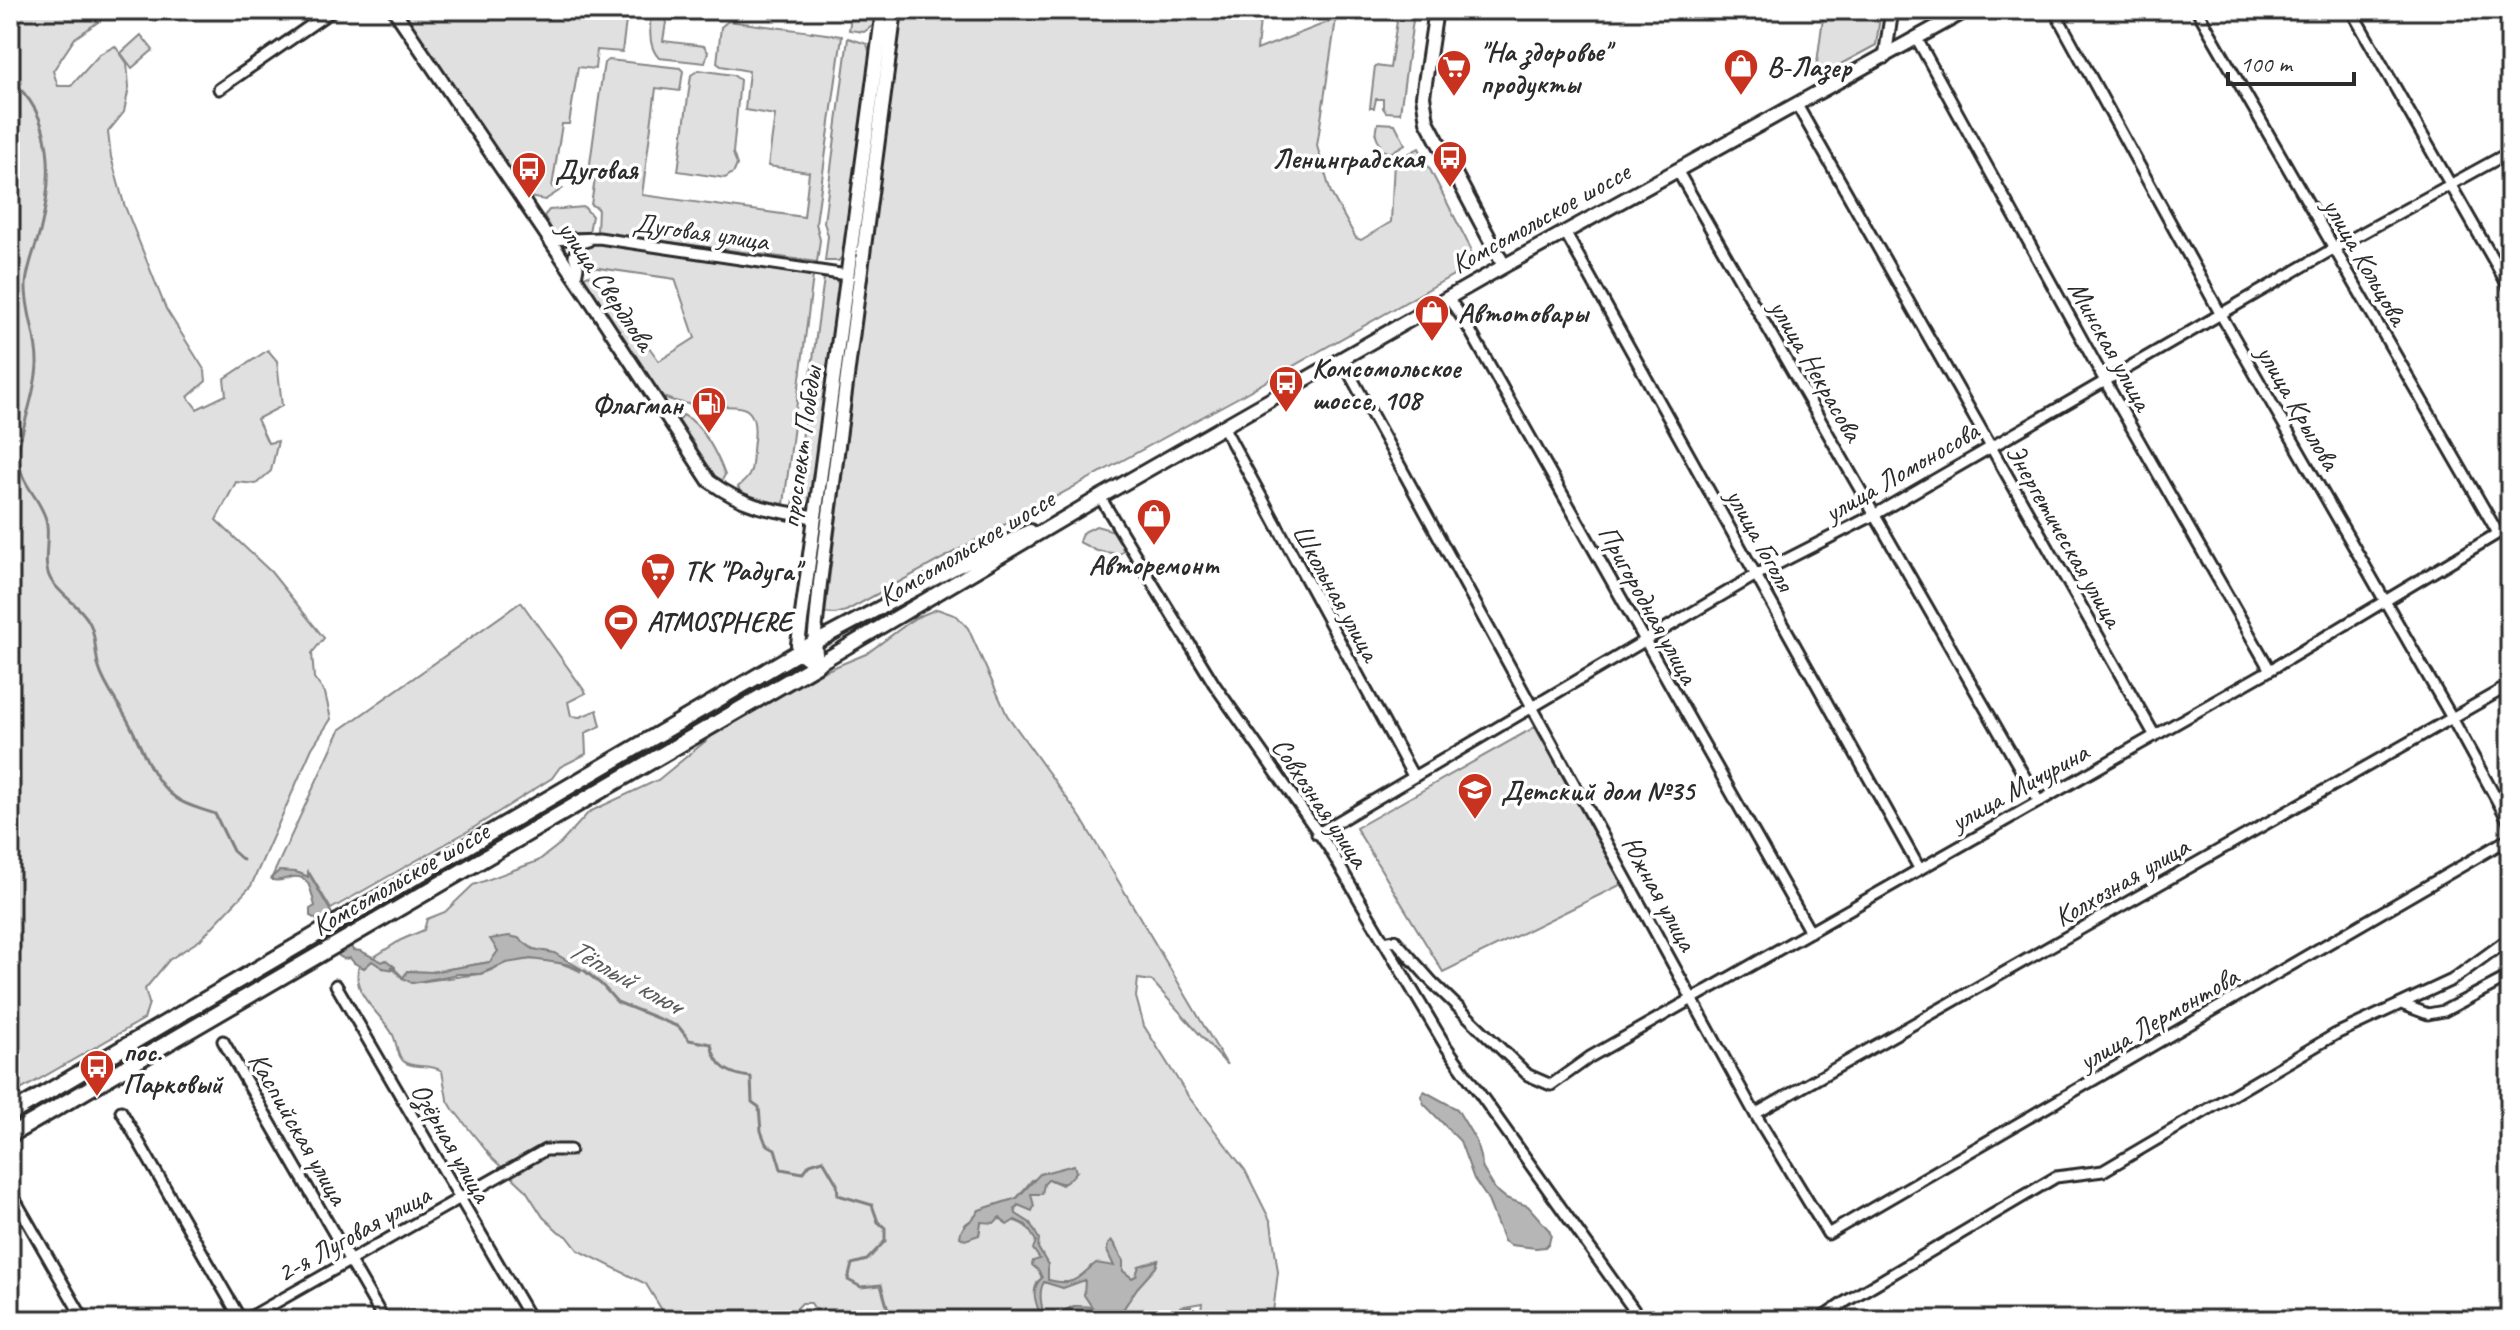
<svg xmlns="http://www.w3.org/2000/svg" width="2520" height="1330" font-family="Caveat,sans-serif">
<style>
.green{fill:#e0e0e0;stroke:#868686;stroke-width:2;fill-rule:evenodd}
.water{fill:#b6b6b6;stroke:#7e7e7e;stroke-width:2;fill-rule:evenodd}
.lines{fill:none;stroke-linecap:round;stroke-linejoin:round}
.stream{stroke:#7e7e7e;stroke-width:3}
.minor-casing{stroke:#2b2b2b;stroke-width:15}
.tertiary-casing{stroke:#2b2b2b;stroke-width:17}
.secondary-casing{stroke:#2b2b2b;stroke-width:18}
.primary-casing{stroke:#2b2b2b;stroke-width:20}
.minor{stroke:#fff;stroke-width:9}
.tertiary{stroke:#fff;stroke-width:11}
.secondary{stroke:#fff;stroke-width:12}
.primary{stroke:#fff;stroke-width:14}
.labels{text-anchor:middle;stroke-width:7;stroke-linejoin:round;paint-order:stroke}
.poi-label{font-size:28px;font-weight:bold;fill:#2b2b2b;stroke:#fff;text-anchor:start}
.street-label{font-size:28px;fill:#2b2b2b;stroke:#fff}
.water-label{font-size:30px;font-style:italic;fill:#5c5c5c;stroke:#fff}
</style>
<rect width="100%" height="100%" fill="#fff"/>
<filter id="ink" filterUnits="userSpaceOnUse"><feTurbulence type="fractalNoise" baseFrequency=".0125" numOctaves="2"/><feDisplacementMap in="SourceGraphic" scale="16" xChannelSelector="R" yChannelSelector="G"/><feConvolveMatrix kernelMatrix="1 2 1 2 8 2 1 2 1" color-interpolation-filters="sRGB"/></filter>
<g filter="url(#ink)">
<path class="green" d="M10 10H110L108 15 75 38 53 71 58 86H71L100 54 115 46 127 63 129 87 124 112 108 132 111 157 124 204 166 309 205 371 206 381 188 397 197 409 226 395 224 379 268 350 277 361 282 406 257 419 268 443 278 441 271 471 256 484 236 482 216 520 271 572 324 638 312 653 314 678 325 693 331 719 312 748 251 886 200 940 169 960 145 989 149 1003 144 1019 10 1096Z
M400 10H563L626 21 622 52 597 50 595 69 578 67 569 124H562L552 187 562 189 545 200 529 197Z
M650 10H668L663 41 704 46 708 52 705 63 659 58C647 46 651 27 650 10Z
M852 10H878L875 24 864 32 849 30Z
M900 10H1261L1257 50 1336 19 1317 146 1331 193 1356 238 1361 240 1391 222 1394 161 1419 148 1471 249 1469 260 1462 270 1237 398 846 611 835 614 825 613Z
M1391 10H1406L1413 20 1400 113 1386 112 1383 108V99H1376L1374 108H1370L1375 66 1390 68 1397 21 1389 19Z
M1824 10H1881L1876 45 1815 78Z
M728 21 842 36 816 223 820 240 817 262 597 232 598 208 591 205 595 179 588 178 603 69 604 63 609 60 680 68 683 71 680 91 656 88 642 195 804 217 809 172 768 166 775 115 745 110 749 71 721 66 717 63 721 27Z
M141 35 153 50 132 68 121 53Z
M848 38 867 44 871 57 846 254 838 261H825L828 236 824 222Z
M699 70 733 75 740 80 733 153 737 165 734 172 725 178 678 171 691 75Z
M1378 123 1395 124 1405 144 1390 153 1382 150 1376 135Z
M584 207 592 216 589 232H553L544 216 549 210Z
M592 242 813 276 784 504 743 497 738 487C741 484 744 482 747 478 754 471 752 452 754 441 759 398 736 408 706 406 692 405 676 403 663 397L586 285 584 277 589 275 606 288 659 361 695 338 675 279 585 266 583 254 586 246Z
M824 278 836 280 842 290 814 494 807 505 793 506Z
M683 415C702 423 718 456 725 475L722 480 715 476 679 421Z
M1096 526 1118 532 1123 550 1120 554 1097 551 1079 542 1082 533Z
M521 602 586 693 568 702 571 716 580 717 597 710 601 726 585 733 586 754 560 767 552 778 470 830 331 909 310 874 309 877C298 871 282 870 272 877L340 730Z
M937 609 957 616 968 628 1007 715 1081 818 1227 1065 1152 981 1138 979 1136 997 1144 1026 1188 1096 1245 1170 1271 1222 1278 1272 1272 1320H1200L1202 1303 1179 1307H1191L1188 1320H1116L1137 1288 1156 1267 1158 1261 1139 1266 1136 1276 1132 1278 1123 1271C1123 1260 1116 1254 1115 1243L1114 1266H1091C1079 1283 1067 1285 1048 1280V1265L1038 1248V1239L1030 1223 1016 1214 1015 1208 1030 1198 1031 1194 1049 1179 1062 1185 1076 1172 1032 1180 1017 1198 979 1210 976 1217 964 1225 972 1235H979L981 1222C1013 1214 1037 1222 1040 1259 1041 1267 1039 1271 1042 1278L1037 1282 1042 1318 1037 1320 1028 1316 1023 1320H815L816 1311 811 1303H802L786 1320H668L646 1284 578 1250 567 1236 559 1232 543 1217 525 1189 493 1159 453 1109 447 1099 442 1071C430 1063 418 1069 406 1063 397 1058 397 1043 393 1035 381 1012 350 996 359 965L364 968 372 961 383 968 382 962 374 957 401 940 424 930 427 919 445 912 473 885 538 861 561 843 589 812 658 780 757 699 866 654 915 618ZM518 938 533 949 554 953 581 972C560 960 532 956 508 962 498 965 491 972 480 974 457 977 435 979 412 983L407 971 431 972 490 962 498 952 497 948Z
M1535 727 1622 884 1443 972 1356 828Z
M1085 1279 1093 1307 1074 1306 1054 1316 1045 1318C1041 1308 1037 1290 1044 1282L1063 1288Z"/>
<path class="water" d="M279 871 296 872 308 877V872L353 950 361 951 382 962 386 960 395 967V970L383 968 372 961 364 968 354 963 350 958 344 959 339 956 316 919 310 916V909L315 906C311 893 311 875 293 877 284 878 282 882 272 880V877Z
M509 936 518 938 533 949 554 953 587 972 566 964 531 959 506 963 480 974H458L412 983 403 978 407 971 431 972 490 962 498 951 490 939Z
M1424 1091 1457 1109 1476 1141 1483 1169 1495 1189 1506 1198 1528 1206 1549 1230 1551 1235 1549 1243 1545 1247 1536 1248 1511 1245 1504 1241 1487 1198 1474 1179 1460 1141 1424 1104 1421 1096Z
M1074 1165 1076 1172C1066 1185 1064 1186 1049 1179L1044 1184 1042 1194H1031L1034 1206 1032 1211 1018 1205 1015 1208 1016 1214 1030 1223 1039 1239 1038 1248 1048 1265V1280C1075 1287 1077 1278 1096 1263L1114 1266 1107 1251 1108 1244 1112 1241 1123 1260V1271L1132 1278 1136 1276 1139 1266 1158 1260 1156 1267 1137 1288 1116 1320H1102L1088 1312 1059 1317 1055 1320H1023L1028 1316 1037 1320 1041 1317C1036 1303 1029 1289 1042 1278L1039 1271 1032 1265 1033 1261 1040 1259 1033 1249 1036 1241 1026 1225 1015 1220 1007 1225 1000 1217 994 1223 981 1222 979 1235 965 1240 960 1237C961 1223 974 1222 979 1210L1017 1198 1040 1174ZM1085 1280 1084 1295 1092 1307 1074 1306 1054 1316 1045 1317C1041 1308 1038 1291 1044 1282L1063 1288Z"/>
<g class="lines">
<path class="stream" d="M10 80C56 115 53 180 40 232 35 249 27 267 26 285 25 311 38 338 37 364 36 394 22 424 18 454 20 484 34 490 44 514 53 534 40 562 51 580 61 596 84 608 91 626 96 639 95 654 99 668 105 688 118 702 128 721 142 746 151 781 176 798 186 806 202 809 215 814L233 851 243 860
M392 967 403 978
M585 971 602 985 617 1002 679 1027 689 1040 711 1044C715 1067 730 1075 751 1077L752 1102 759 1107 761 1131 766 1144 775 1149 781 1169 803 1173 810 1164 823 1160 837 1184 838 1195 872 1205 878 1222 885 1228V1241L867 1260 852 1264 848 1280 861 1287 881 1285 891 1320"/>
<defs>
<path id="minor" d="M2054 10 2220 313 2452 718 2510 824
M2197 10 2498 533
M2351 10 2510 289
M2507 10 2510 15
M1917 39 2105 381 2270 670
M219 89 333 10
M1797 105 2155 736
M1677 170 2038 800
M1565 232 1919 868
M548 240 599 238 847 275
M576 278 578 267 574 256 578 244 588 241
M1448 298 1464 320 1810 932
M1342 360 1755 1114 1828 1234 2510 838
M1224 428 1413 776
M1100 497 1214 684 1329 848 1384 942 1395 940 1432 982 1528 1075 1551 1085 1590 1057 2270 670 2510 526
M1317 834 1756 575 1874 515 2333 249 2510 152
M1384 942 1445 1045 1641 1320
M336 985 531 1320
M2404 1005 2428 1014 2444 1011 2510 976
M223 1041 384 1320
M121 1111 241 1320
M1755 1114 2510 685
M10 1191 84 1320
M245 1320 545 1150H570
M1819 1320 1845 1302 2056 1177 2103 1171 2336 1034 2452 980 2510 938"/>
<path id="tertiary" d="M394 10 587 295 709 481C746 508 770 510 814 517
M1885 57 1892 10"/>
<path id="secondary" d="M883 10 798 644 799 652 816 665 1100 497 1504 266 1967 10
M895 10 820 583 814 643 958 566 1030 531
M1436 10 1423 96 1427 121 1504 266"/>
<path id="primary" d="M10 1114 814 643 816 665 10 1135"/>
</defs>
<use href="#minor" class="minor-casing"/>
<use href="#tertiary" class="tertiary-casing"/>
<use href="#secondary" class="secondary-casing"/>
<use href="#primary" class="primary-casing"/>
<use href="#minor" class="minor"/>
<use href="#tertiary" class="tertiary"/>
<use href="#secondary" class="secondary"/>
<use href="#primary" class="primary"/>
</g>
</g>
<defs>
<symbol id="shop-pin" viewBox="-11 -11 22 30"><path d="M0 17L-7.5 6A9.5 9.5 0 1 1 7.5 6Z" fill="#c8321e" stroke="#fff"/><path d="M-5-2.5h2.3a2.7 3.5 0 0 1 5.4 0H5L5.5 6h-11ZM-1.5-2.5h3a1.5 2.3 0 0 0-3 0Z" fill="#fff"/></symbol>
<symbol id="supermarket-pin" viewBox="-11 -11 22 30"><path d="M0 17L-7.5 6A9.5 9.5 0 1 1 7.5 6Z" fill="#c8321e" stroke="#fff"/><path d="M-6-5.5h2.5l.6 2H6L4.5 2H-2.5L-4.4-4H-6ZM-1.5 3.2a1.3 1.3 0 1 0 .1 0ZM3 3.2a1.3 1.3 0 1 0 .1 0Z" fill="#fff"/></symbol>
<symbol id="bus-pin" viewBox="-11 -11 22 30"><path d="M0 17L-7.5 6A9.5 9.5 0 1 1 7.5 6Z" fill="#c8321e" stroke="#fff"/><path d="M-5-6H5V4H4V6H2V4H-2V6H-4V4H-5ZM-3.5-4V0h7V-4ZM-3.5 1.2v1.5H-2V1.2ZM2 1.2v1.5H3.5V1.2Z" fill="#fff"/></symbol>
<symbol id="fuel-pin" viewBox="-11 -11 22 30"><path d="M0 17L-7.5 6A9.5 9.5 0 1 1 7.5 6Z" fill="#c8321e" stroke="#fff"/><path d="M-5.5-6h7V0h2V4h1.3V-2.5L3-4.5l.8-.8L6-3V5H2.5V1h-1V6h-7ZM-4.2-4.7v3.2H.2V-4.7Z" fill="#fff"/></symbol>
<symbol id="stadium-pin" viewBox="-11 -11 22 30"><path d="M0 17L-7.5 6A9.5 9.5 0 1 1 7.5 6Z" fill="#c8321e" stroke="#fff"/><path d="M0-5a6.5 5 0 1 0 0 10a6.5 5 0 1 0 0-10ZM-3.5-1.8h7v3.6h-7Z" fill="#fff"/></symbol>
<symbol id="school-pin" viewBox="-11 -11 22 30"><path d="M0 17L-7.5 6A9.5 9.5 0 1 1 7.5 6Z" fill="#c8321e" stroke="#fff"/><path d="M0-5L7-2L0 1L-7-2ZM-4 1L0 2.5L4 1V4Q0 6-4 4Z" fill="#fff"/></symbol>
</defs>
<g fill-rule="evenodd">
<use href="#shop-pin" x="1721" y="46" width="40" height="54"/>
<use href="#supermarket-pin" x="1434" y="47" width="40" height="54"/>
<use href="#bus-pin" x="1430" y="138" width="40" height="54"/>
<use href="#bus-pin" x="509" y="149" width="40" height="54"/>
<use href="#shop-pin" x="1412" y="292" width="40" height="54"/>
<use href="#bus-pin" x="1266" y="363" width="40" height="54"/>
<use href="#fuel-pin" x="689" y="384" width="40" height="54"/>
<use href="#shop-pin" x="1134" y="496" width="40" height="54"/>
<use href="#supermarket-pin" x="638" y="550" width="40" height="54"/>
<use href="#stadium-pin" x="601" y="601" width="40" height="54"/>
<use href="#school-pin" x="1455" y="770" width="40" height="54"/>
<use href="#bus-pin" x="77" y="1047" width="40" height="54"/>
</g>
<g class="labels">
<g class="poi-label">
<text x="1480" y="61">"На здоровье"<tspan x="1480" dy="32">продукты</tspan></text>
<text x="1767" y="76">В-Лазер</text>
<text x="1424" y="168" text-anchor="end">Ленинградская</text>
<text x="555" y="179">Дуговая</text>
<text x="1458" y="322">Автотовары</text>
<text x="1312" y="377">Комсомольское<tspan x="1312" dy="32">шоссе, 108</tspan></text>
<text x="683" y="414" text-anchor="end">Флагман</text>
<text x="1154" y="574" text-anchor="middle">Авторемонт</text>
<text x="684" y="580">ТК "Радуга"</text>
<text x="647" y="631">ATMOSPHERE</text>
<text x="1501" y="800">Детский дом №35</text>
<text x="123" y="1061">пос.<tspan x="123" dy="32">Парковый</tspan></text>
</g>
<g class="street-label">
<text transform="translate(1540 217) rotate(-29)" y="10">Комсомольское шоссе</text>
<text transform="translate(701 231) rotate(8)" y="10">Дуговая улица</text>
<text transform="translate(2366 261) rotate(60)" y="10">улица Кольцова</text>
<text transform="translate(607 285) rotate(56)" y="10">улица Свердлова</text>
<text transform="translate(2111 345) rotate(61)" y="10">Минская улица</text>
<text transform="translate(1817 370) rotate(60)" y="10">улица Некрасова</text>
<text transform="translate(2299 407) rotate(60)" y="10">улица Крылова</text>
<text transform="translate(800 447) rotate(-82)" y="10">проспект Победы</text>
<text transform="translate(1901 471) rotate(-30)" y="10">улица Ломоносова</text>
<text transform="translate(2065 535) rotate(60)" y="10">Энергетическая улица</text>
<text transform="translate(1761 539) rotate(61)" y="10">улица Гоголя</text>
<text transform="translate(966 547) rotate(-31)" y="10">Комсомольское шоссе</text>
<text transform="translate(1337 592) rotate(61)" y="10">Школьная улица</text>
<text transform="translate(1649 604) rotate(61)" y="10">Пригородная улица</text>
<text transform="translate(2019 786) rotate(-29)" y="10">улица Мичурина</text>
<text transform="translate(1321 802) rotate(56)" y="10">Совхозная улица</text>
<text transform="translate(400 878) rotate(-30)" y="10">Комсомольское шоссе</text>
<text transform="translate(2121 881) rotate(-30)" y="10">Колхозная улица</text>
<text transform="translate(1660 893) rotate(61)" y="10">Южная улица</text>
<text transform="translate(2158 1018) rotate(-30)" y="10">улица Лермонтова</text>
<text transform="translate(299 1128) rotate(60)" y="10">Каспийская улица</text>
<text transform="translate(452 1142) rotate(60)" y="10">Озёрная улица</text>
<text transform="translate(353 1233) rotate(-29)" y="10">2-я Луговая улица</text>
</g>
<g class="water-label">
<text transform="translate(625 976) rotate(29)" y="10">Тёплый ключ</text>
</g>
</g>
<rect width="2520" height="1330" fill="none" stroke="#fff" stroke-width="40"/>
<rect x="20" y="20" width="2480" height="1290" fill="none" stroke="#2b2b2b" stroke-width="3" filter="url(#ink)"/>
<path d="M2228 72v12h126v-12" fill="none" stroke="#2b2b2b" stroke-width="4"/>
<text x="2240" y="72" font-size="24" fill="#2b2b2b" stroke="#ffffff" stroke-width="6" paint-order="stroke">100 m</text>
</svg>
